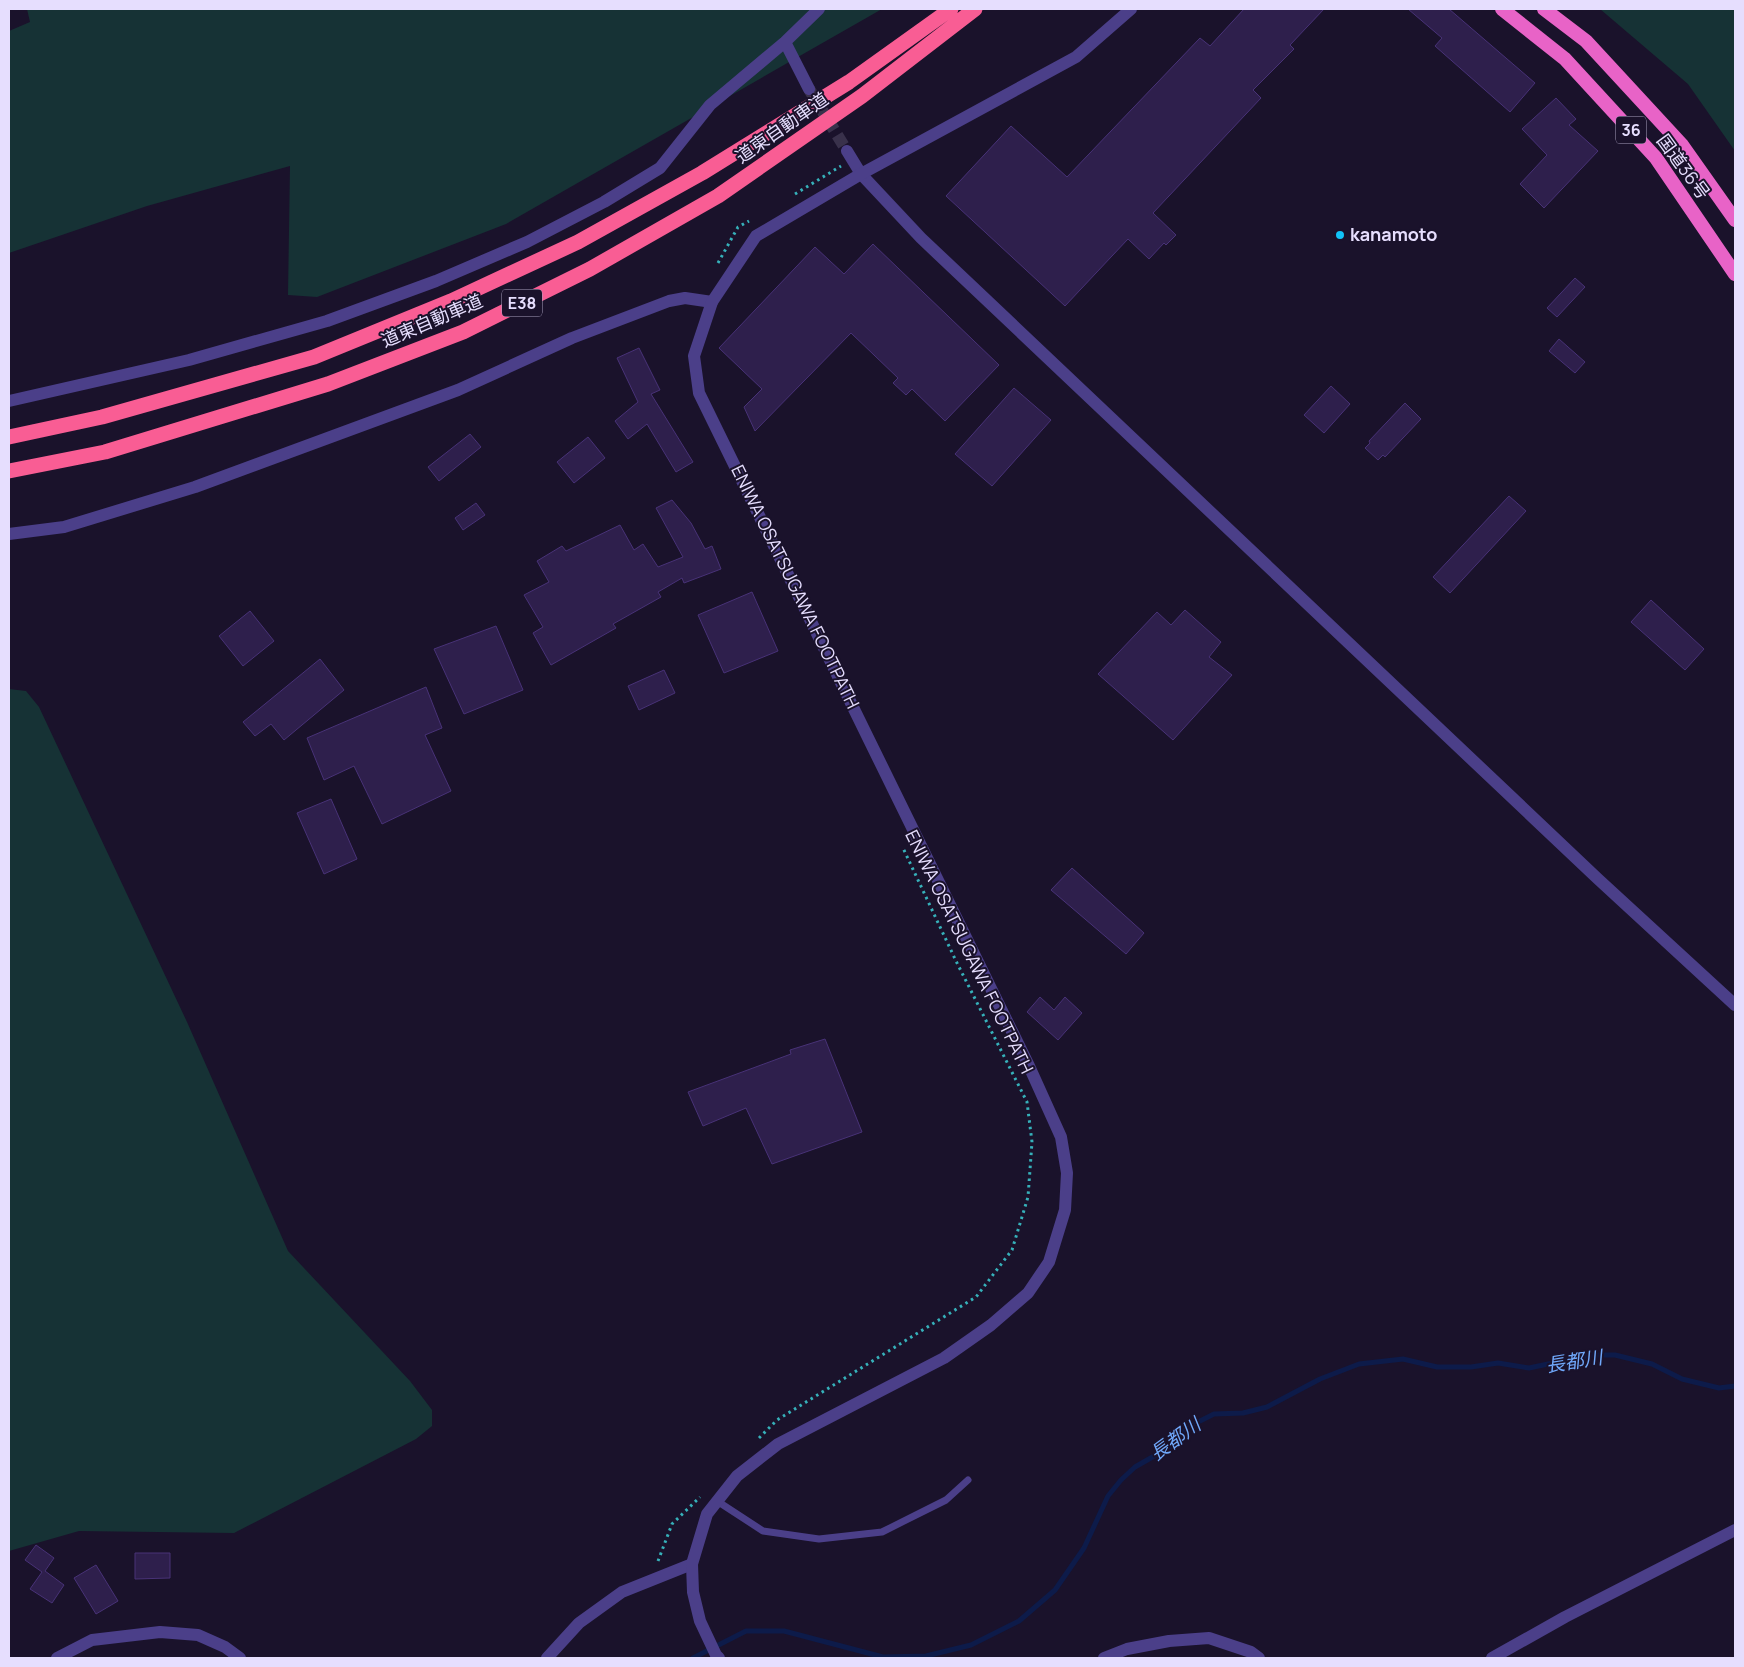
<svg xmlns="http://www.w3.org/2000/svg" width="1744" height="1667" font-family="Manrope,'Noto Sans JP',sans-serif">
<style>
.green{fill:#163235}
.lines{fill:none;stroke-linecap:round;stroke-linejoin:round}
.stream{stroke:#0d1b4a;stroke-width:5}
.building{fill:#2e1f4c;stroke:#483277}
.minor-tunnel{stroke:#39314b;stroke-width:12;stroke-dasharray:12 6;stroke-linecap:butt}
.path{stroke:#36b1ba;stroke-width:3;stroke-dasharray:2.5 4;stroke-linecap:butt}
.service{stroke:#4b3f89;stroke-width:7}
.minor{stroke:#4b3f89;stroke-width:12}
.tertiary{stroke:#4b3f89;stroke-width:12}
.trunk{stroke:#e863c7;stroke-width:14}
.motorway{stroke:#f95d94;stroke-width:15}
.poi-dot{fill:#11c2f7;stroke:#1a122b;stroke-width:2}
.labels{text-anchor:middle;stroke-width:4;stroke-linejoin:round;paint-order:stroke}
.shield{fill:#1a122b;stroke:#a9a1bf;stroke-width:1}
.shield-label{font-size:16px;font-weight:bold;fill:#e6defe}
.street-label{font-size:18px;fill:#e6defe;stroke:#1a122b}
.poi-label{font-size:18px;font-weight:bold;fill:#e6defe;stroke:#1a122b;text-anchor:start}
.water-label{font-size:19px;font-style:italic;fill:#70a8fa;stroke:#1a122b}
</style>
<rect width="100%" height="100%" fill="#1a122b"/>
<path class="green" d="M27 9H882L506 224 317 297 288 295 290 166 147 206 9 253V31L30 22Z
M1600 9H1735V151L1688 84Z
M9 689 26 691 39 707 187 1022 288 1251 410 1381 432 1410V1426L416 1439 234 1533 79 1531 9 1551Z"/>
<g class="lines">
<path class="stream" d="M693 1658 746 1631H784L883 1657 926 1656 971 1645 1019 1621 1055 1590 1084 1548 1108 1496 1121 1480 1135 1467 1170 1447 1188 1427 1214 1414 1243 1413 1267 1407 1320 1379 1359 1364 1403 1359 1437 1367H1471L1498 1363 1529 1368 1591 1355H1615L1652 1364 1682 1379 1719 1388 1735 1386"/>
</g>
<path class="building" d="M1244 9H1324L1290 45 1294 49 1253 90 1261 98 1153 213 1176 235 1166 245 1164 243 1149 259 1128 239 1065 306 946 196 1011 126 1067 177 1200 38 1210 46Z
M1408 9H1449L1535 83 1510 112 1435 46 1442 38Z
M1556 98 1576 119 1569 125 1598 151 1544 208 1520 184 1547 155 1522 129Z
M873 244 999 365 945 421 912 389 906 395 893 383 898 378 851 333 755 431 744 407 762 389 719 348 815 247 844 274Z
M1575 278 1585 287 1557 317 1547 308Z
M1559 339 1585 362 1575 373 1549 351Z
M639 348 660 390 651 394 693 462 676 472 647 424 628 439 615 421 638 402 617 358Z
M1331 386 1350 404 1324 433 1304 415Z
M1014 388 1051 420 992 486 955 454Z
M1405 403 1421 419 1385 457 1383 455 1378 460 1365 448 1370 443 1369 441Z
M470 434 481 447 439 481 428 467Z
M588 437 605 458 574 483 557 462Z
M1509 496 1526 511 1450 593 1433 577Z
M672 500 691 523 705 549 712 546 721 569 684 583 682 578 658 592 661 597 613 624 616 628 551 665 533 633 543 627 524 595 549 582 537 561 562 546 566 551 620 525 634 550 643 544 658 567 683 557 656 508Z
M476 503 485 515 463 530 455 518Z
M752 592 778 651 724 673 698 615Z
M1651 600 1704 649 1685 670 1631 622Z
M1185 610 1221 642 1209 657 1232 675 1173 740 1098 674 1157 612 1171 625Z
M250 611 274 641 243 666 219 636Z
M496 626 523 690 464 714 434 649Z
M320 659 344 690 284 740 271 724 255 736 243 722Z
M664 670 675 693 639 710 628 686Z
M426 687 442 728 425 735 451 791 382 824 354 766 324 780 307 738Z
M331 799 357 859 324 874 297 813Z
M1072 868 1144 933 1126 954 1051 890Z
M1040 997 1054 1010 1065 997 1082 1013 1058 1040 1027 1012Z
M825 1039 862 1132 772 1164 746 1108 703 1126 688 1092 791 1054 790 1050Z
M36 1545 54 1558 45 1571 64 1585 52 1603 30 1589 42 1572 25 1560Z
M135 1553H170V1578L135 1579Z
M96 1565 118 1601 96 1614 74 1578Z"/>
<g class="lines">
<path class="minor-tunnel" d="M809 89 847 151"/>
<path class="path" d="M795 194 841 166
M718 263 738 227 749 221
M759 1438 777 1420 976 1297 1012 1250 1028 1197 1032 1142 1027 1102 956 961 903 848
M658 1561 672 1524 700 1497"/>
<path class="service" d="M717 1501 763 1531 819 1539 882 1532 946 1500 968 1480"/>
<path class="minor" d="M785 42 809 89
M847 151 861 174 921 238 1598 879 1735 1005
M9 401 189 360 327 321 436 281 527 242 604 202 660 168 710 105 785 42 819 9
M9 534 64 527 195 487 458 390 572 338 669 301 685 298 712 302
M57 1658 92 1640 160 1632 198 1635 225 1647 240 1658
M547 1658 579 1623 622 1592 692 1564"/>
<path class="tertiary" d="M719 1658 716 1655 700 1621 693 1592 692 1564 707 1514 737 1476 778 1444 944 1358 991 1325 1028 1293 1049 1262 1065 1210 1067 1173 1061 1137 1029 1066 699 393 694 356 712 302 756 236 861 174 1076 57 1131 9
M1104 1658 1127 1649 1169 1641 1209 1638 1251 1652 1259 1658
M1492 1658 1565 1617 1735 1530"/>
<path class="trunk" d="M1502 9 1565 59 1656 158 1735 274
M1544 9 1586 41 1682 145 1735 220"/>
<path class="motorway" d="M9 437 102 417 314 357 451 301 578 242 702 173 849 82 951 9
M9 471 105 452 328 384 463 332 590 269 718 196 862 96 975 9"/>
</g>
<circle class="poi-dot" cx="1340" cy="235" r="5"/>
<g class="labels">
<g class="shield">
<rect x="1616" y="116.5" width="30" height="27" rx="4"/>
<rect x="502" y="289.5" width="40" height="27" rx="4"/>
</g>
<g class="shield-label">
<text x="1631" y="136">36</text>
<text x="522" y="309">E38</text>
</g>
<g class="street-label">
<text transform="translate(782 128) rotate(-35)" y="6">道東自動車道</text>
<text transform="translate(1683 167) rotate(54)" y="6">国道36号</text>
<text transform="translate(432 321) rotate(-23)" y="6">道東自動車道</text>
<text transform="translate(795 587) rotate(64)" y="6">ENIWA OSATSUGAWA FOOTPATH</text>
<text transform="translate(969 952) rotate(64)" y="6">ENIWA OSATSUGAWA FOOTPATH</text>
</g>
<g class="poi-label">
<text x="1350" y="241">kanamoto</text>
</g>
<g class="water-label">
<text transform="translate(1574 1361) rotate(-9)" y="7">長都川</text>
<text transform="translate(1175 1439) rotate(-36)" y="7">長都川</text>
</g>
</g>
<rect width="1744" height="1667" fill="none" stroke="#e6defe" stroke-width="20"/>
</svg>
